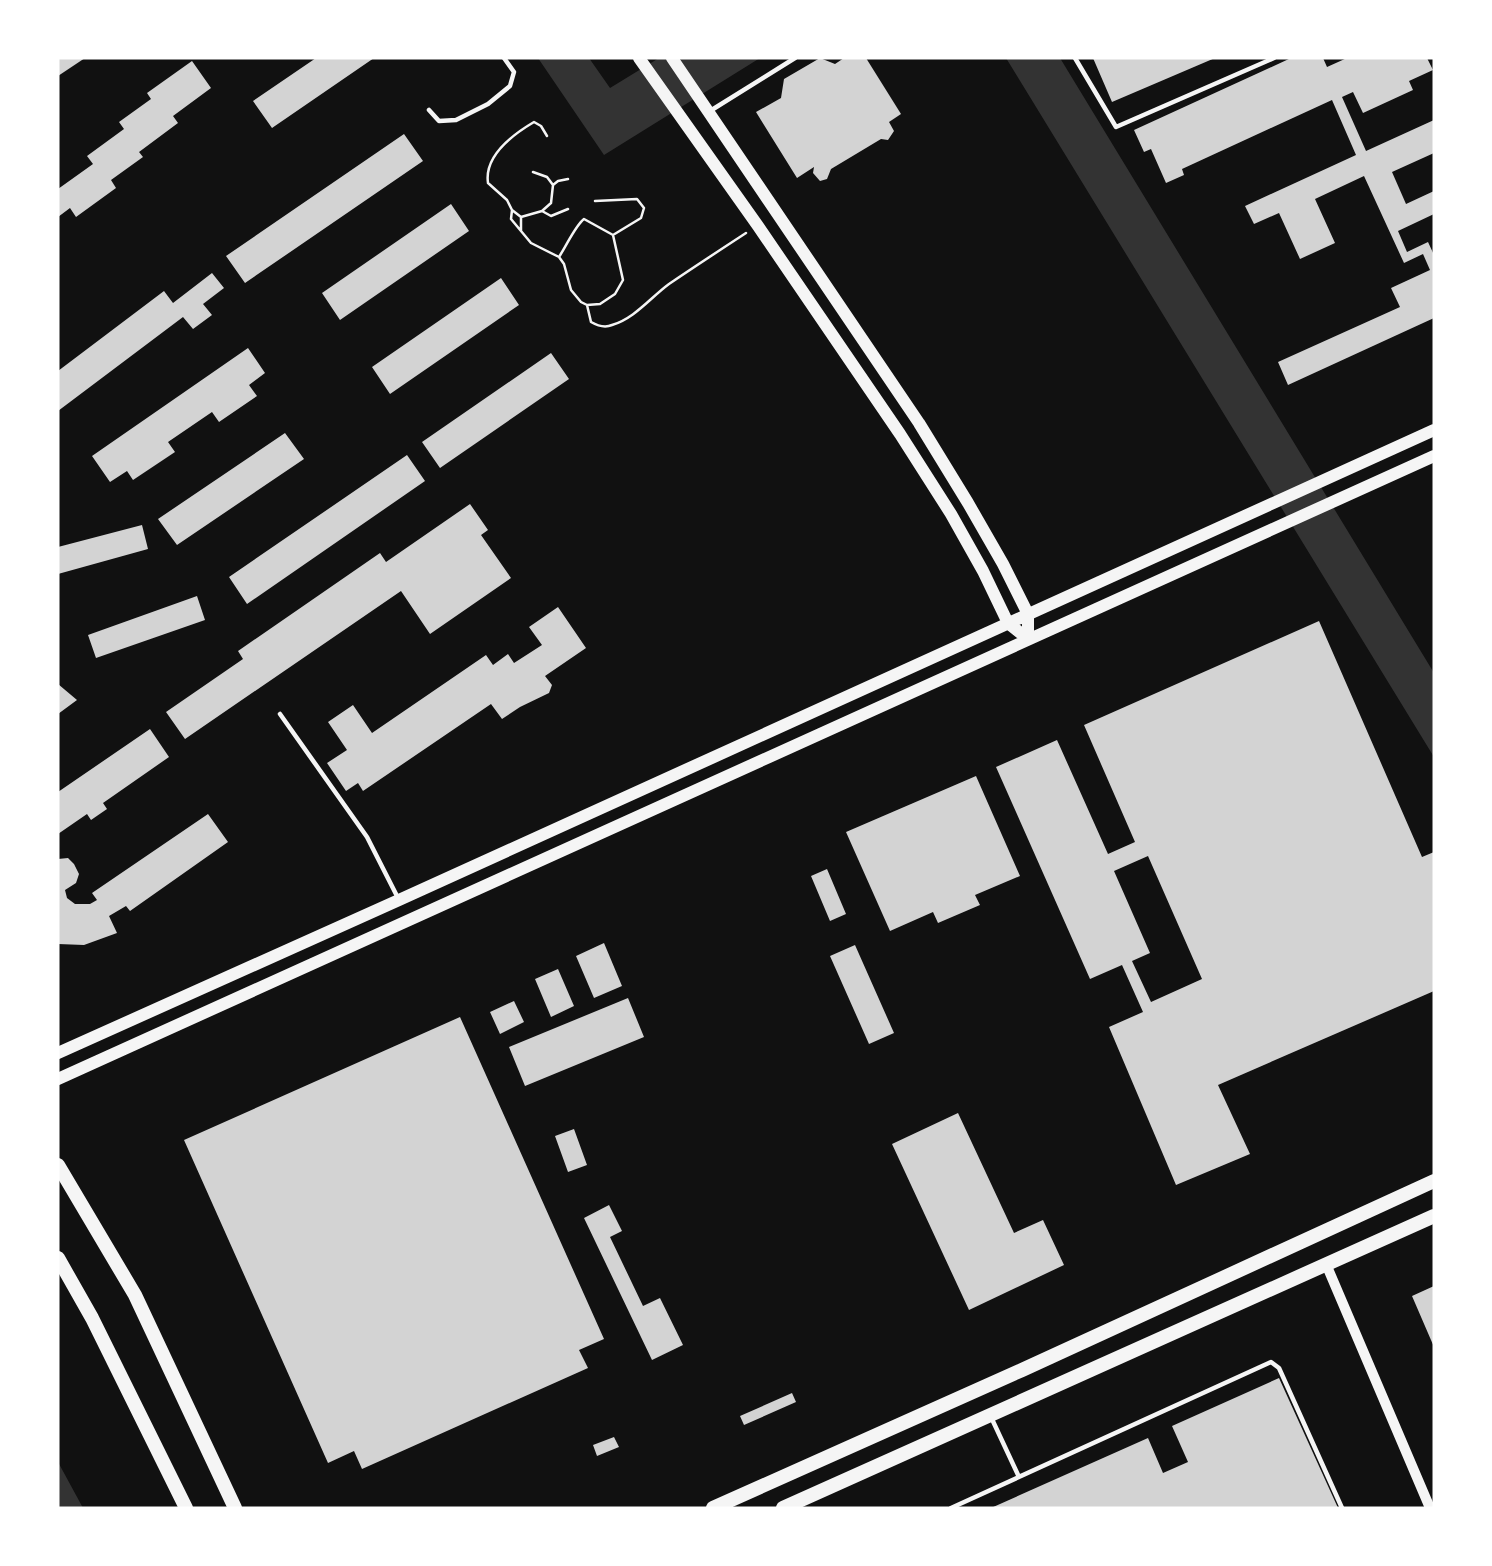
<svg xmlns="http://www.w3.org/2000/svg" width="1492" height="1566" font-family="Helvetica,sans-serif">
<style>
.water{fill:#333}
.building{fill:#d3d3d3;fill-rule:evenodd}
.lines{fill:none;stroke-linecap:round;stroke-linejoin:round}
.path{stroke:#f5f5f5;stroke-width:2.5}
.service{stroke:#f5f5f5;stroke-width:4.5}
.tertiary{stroke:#f5f5f5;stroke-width:10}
.secondary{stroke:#f5f5f5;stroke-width:12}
.primary{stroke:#f5f5f5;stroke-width:14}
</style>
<rect width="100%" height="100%" fill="#111"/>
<path class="water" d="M538 58H589L610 88 659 58H760L604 155Z
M1006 58H1060L1434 673V757Z
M58 1462 83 1508H58Z"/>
<path class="building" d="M58 58H85L58 76Z
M316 58H374L272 128 253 101Z
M820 58 835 64 844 58H866L901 114 889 122 894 131 888 140 881 139 831 169 827 179 820 181 813 173 814 167 797 178 756 112 781 98 784 79Z
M1093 58H1215L1112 102Z
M1291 58H1323L1327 67 1347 58H1427L1433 70 1409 81 1413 90 1363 113 1353 92 1342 97 1366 151 1434 120V153L1392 172 1406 204 1434 191V214L1398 231 1407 252 1428 242 1434 255V318L1288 385 1278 362 1400 307 1391 288 1430 270 1423 254 1404 263 1364 176 1315 199 1335 243 1300 259 1279 213 1254 224 1245 206 1356 155 1332 100 1182 169 1184 175 1166 183 1151 149 1144 152 1134 130Z
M192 61 211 88 173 116 178 123 139 152 143 157 111 180 116 188 76 217 70 208 58 217V189L93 164 87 156 124 129 119 122 151 99 147 93Z
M404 134 423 161 245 283 226 256Z
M451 204 469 231 340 320 322 293Z
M212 273 224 288 203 304 212 315 193 329 183 317 58 411V371L164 291 173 303Z
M501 278 519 305 390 394 372 367Z
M248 348 265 373 249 385 257 396 219 422 212 412 168 442 175 452 133 480 127 471 110 482 92 456Z
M551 353 569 379 440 468 422 442Z
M285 433 304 459 177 545 158 519Z
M407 455 425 481 247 604 229 577Z
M470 504 488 530 481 535 511 578 430 634 401 591 185 739 166 712 243 659 238 651 380 553 386 562Z
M142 525 148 549 58 574V547Z
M197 596 205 620 96 658 88 635Z
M558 607 586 648 545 676 552 685 549 693 520 707 502 719 491 704 363 791 358 783 346 791 327 763 347 750 328 722 353 705 372 733 486 655 493 665 508 654 514 663 542 645 529 627Z
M1319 621 1422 857 1434 852V991L1218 1085 1250 1154 1176 1185 1109 1027 1143 1012 1122 965 1090 979 996 767 1057 740 1108 854 1135 842 1084 725ZM1148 856 1202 979 1151 1002 1132 961 1150 953 1114 871Z
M58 684 77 700 58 714Z
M150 729 169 757 103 803 107 809 91 820 87 814 58 834V792Z
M976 776 1020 876 975 895 980 905 938 923 933 912 890 931 846 832Z
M208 814 228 842 130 911 126 906 109 916 117 933 84 945 58 944V859L68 858 74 864 79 874 76 883 65 890 67 898 75 904H90L97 900 92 893Z
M827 869 846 914 830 921 811 876Z
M604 943 622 986 594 998 576 956Z
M855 945 894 1033 869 1044 830 956Z
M558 969 574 1006 551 1017 535 979Z
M628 998 644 1037 525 1086 509 1047Z
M514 1001 524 1022 500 1034 490 1012Z
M460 1017 604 1339 579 1350 588 1368 362 1469 354 1451 328 1463 184 1140Z
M958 1113 1014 1233 1043 1220 1064 1265 969 1310 892 1144Z
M574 1129 587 1165 568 1172 555 1136Z
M609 1205 622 1231 610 1237 643 1306 660 1298 683 1345 652 1360 584 1218Z
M1434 1286V1347L1412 1296Z
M1279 1378 1338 1508H991L1148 1438 1163 1473 1188 1462 1172 1426Z
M792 1393 796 1402 744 1425 740 1416Z
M614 1437 619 1447 597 1456 593 1445Z"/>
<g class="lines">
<path class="path" d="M547 136 541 126 534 122C512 135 484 156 488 183L507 200 512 210 521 217 542 211 551 216 568 209
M533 172 547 177 553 185 551 203 542 211
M553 185 558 181 568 179
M512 210 511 219 521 231
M521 217V231L531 243 559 257 564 264 571 290 581 302 587 305 600 304 615 294 623 280 613 235
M559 257C567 245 575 226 584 219L613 235 641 218 644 208 637 199 595 201
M587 305 591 322C598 326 605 328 612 325 635 318 650 298 669 284 694 267 720 250 746 233"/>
<path class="service" d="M1075 58 1116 127 1274 58
M429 110 439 121 456 120 488 104 510 86 514 72 504 58
M710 111 795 58
M280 714 367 837 398 898
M991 1417 1019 1477
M951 1508 1271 1362 1279 1368 1342 1508"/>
<path class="tertiary" d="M1326 1264 1430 1508"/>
<path class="secondary" d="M639 58 758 226 900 434 951 514 983 571 1008 623 1028 639
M672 58 919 423 968 503 1003 564 1028 614V639
M58 1053 399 900 1434 430
M58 1079 1434 456"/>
<path class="primary" d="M58 1165 135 1295 235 1508
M58 1258 92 1318 186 1508
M713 1508 1022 1370 1434 1181
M783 1508 1434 1216"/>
</g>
<rect width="1492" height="1566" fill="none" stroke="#ffffff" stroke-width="119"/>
</svg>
